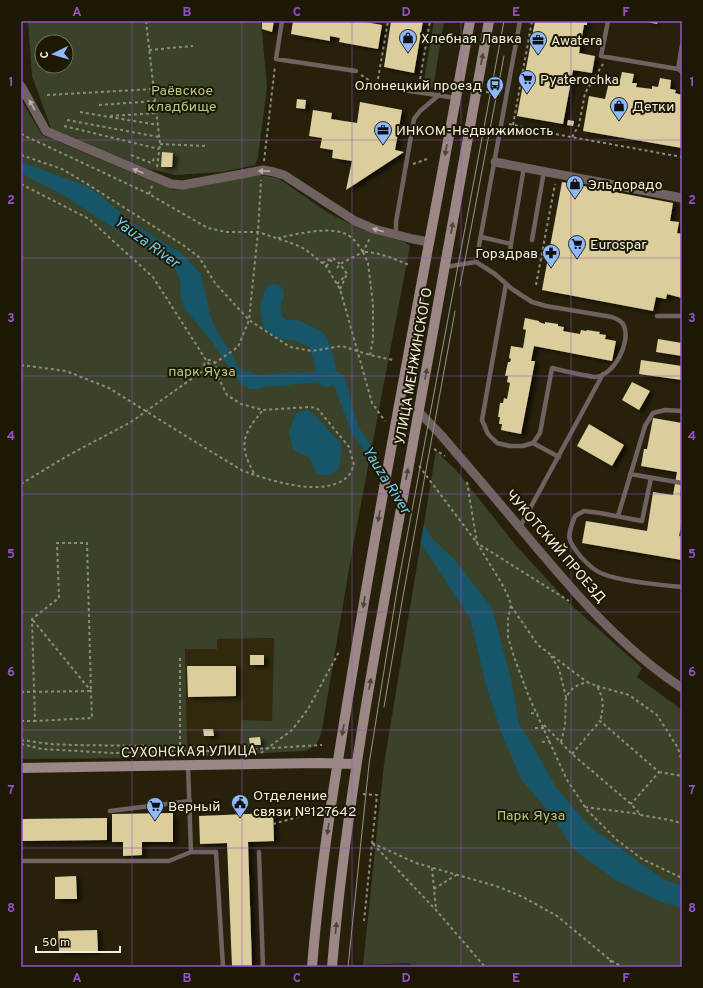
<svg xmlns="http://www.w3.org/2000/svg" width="703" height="988" font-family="Overpass,sans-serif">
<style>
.commercial{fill:#2b2535}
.built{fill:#31290b}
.green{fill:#3b422a;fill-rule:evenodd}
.water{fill:#175568}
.pier{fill:#27210c}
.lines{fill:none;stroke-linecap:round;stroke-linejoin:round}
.river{stroke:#175568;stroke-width:20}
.building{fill:#dbce9c;filter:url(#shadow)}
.path{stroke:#908c7b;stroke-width:2;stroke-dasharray:3 3;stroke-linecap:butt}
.lane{stroke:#6f6261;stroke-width:4.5}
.street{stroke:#6f6261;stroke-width:9}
.secondary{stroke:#9b8785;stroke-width:10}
.tram{stroke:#989483;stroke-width:1}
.oneway{fill:#4f4437}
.oneway2{fill:#b8b0a8}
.grid{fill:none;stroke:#9353c6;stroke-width:1;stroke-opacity:0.55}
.labels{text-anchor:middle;stroke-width:4;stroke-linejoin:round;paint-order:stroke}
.poi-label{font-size:14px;fill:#f3f0e2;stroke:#1d1803;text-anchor:start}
.park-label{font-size:14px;fill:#b4ca83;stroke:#1d1803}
.street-label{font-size:14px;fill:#f3f0e2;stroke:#1d1803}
.water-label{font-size:15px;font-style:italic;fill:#71cdeb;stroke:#1d1803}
.neatline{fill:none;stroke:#9353c6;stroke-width:1.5}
.grid-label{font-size:13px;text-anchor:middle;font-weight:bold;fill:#9353c6}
</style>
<defs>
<filter id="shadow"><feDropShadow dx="4.5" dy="2.5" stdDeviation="2" flood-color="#0009"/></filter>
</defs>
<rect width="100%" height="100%" fill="#27210c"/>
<path class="commercial" d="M408 963 415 967H363V965Z"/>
<path class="built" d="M274 638 272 721 240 747 186 746 185 649H217V639Z"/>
<path class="green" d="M28 21H261L267 87 258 157 255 165 222 172 175 175 146 168 51 128 32 76ZM42 42H66V66H42Z
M434 21H444L433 88 423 87Z
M21 100 42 135 173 190 259 175 278 178 330 214 363 230 405 242 410 246 353 546 322 729C319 742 317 746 305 751L155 758 21 759ZM274 638 272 721 241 720 240 747 187 746 185 649H217V639Z
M436 451 456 470 518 548 570 604 642 668 637 677 682 710V967H415L408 963 363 965 384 764Z"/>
<path class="water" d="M21 162 89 187 116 208 127 220 181 253 201 274 209 311 215 328 241 370 261 375 292 372 300 373 335 371 344 375 358 426 432 538 454 559 492 608 511 679 519 724 533 746 555 786 589 826 663 879 682 886V908L661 902 617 881 574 850 549 812 521 779 501 732 486 685 470 618 424 548 365 452 352 434 334 385 326 382 295 384 283 386H270L257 389H250L243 385 236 378 213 343 185 309 181 297 180 280 176 271 163 256 136 243 68 198 21 173Z
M308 410 315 415 342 445 339 468 329 476 316 474 310 458 293 450 289 432 296 413Z"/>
<path class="pier" d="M372 444 424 522 420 546 369 462Z"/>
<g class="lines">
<path class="river" d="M274 294 270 307 273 323 284 330H296L317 340 323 356 327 377"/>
</g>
<path class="building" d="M262 21H274L272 32 262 29Z
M293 21H335L343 22V21H360L382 25 378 49 339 42 340 38 330 36V41L291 34Z
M391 21H423L414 73 384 67Z
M535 21H587V25H584L579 53 595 56 592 73 573 70 563 124 517 116Z
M642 21H658L657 24Z
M622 72 634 74 632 83H637L636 87 652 89V86L658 87 660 78 671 80 670 89 676 90 675 93 682 95V148L583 131 589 96 605 99 609 82 615 83 616 80H620Z
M297 99 306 100 305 109 296 108Z
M360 102 402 110 395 150 404 152 346 190 352 161 332 158 333 150 320 148 322 138 309 136 313 110 332 113 331 119 357 123Z
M568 120 574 121 573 126 567 125Z
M162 152 173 153 172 167H161Z
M562 182 673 203 670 221 679 222 677 233 682 234V298L667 294 666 299 656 297 653 311 542 290Z
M525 318 539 321V322L545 324V322L558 324V326L564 327 563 331 580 334 581 330 586 331 587 330 600 332 599 334 606 335 605 339 616 341 612 361 534 346 531 361H535L521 434 501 430 502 424H499L500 417H498L500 403H503L504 398 507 399 510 383 507 382 508 376H505L508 362H510L511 359 509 358 511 346 523 348 526 330 523 329Z
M658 339 682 343V356L656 352Z
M641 360 682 366V380L639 374Z
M632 382 650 391 639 410 622 400Z
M653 418 682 423V484L680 496H682V520L679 536 682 537V560L582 543 586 521 647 531 653 492 673 495 677 472 641 466 644 449H647Z
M589 424 624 445 612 466 577 446Z
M250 655H264V665H250Z
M187 666H236V696L188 697Z
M203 729H213L214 736H204Z
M260 737 261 745H250L249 738Z
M173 813V842H142V855L123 856V842H112V814Z
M273 813 274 841 248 842 252 967H232L227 843 200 844 199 816Z
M107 818V840L21 841V819Z
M76 876 77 899H55V877Z
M97 930 98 951 59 952 58 931Z"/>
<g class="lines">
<path class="path" d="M146 21 160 144 157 168
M149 50 193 46
M361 75 372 82
M378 79 388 21
M419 85 430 21
M486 92 500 94
M47 95 154 89
M99 105 155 101
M80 112 158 125
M110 116 157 113
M67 120 159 137
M509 124 560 135 682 157
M513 125 532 21
M64 126 159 149
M21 134 149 194 208 228 226 232H258L294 244 305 249 326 266 340 289 372 403 385 421
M572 137 579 125 585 93 603 64
M160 144 206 146
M21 155 62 169 84 182 183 245 199 257 215 283 249 320 290 347 312 351 342 346 370 355 393 360
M131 155 151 163 154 159H158
M264 161 275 66
M413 164 427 159
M21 184 89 219 153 277 206 360 215 371 227 395 241 404 263 410 309 407 317 408 349 447 354 465C352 469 350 476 346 478 324 496 279 483 255 475
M149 194 152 186
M278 238C298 234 327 226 346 234 353 237 359 246 363 252 380 252 394 259 409 265
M363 252 368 263 373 304V339L370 355
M333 258 340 264 347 274
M322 263 333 258
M326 266 332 260
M337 268 340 264 363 252 370 238
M337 284 346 275
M536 285 555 184
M340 289 347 274
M21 365 66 371 109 388 189 438 243 471 255 475C238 445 242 435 263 410
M205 371 211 373C217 370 218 364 212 360H206
M205 371 203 367 206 360
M434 449 445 456
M419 466 477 543 502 584 509 598 511 605 508 619V637L514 657 529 697 567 780 587 810 617 840 642 859 682 878
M467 482 477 543 569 601
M21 484 67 456 131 422 180 387 238 347 249 320 258 232 261 180
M511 606 538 645 587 682
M551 656 559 669 566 697
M180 658V755
M597 686 629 695 657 715 678 748 682 762
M21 692 91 691 87 543H57L59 598 32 619 35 721 92 718 91 691 32 619
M531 713 538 714
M21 721H35
M544 725 572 754 631 804 641 815 675 821 682 824
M535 728H544
M21 740 50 744 72 745 154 746 171 750
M542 742 550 741
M561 742 565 725 566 697 571 690 578 685 587 682 597 686C604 700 604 706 600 721
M21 744 42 749 113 753 175 751H222L322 745
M261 753 292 730 308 709 340 650
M572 754 600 721 659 772 631 804
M659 772 682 776
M363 794 377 795 364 921
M585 807 640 814
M273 824 313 813
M372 843 416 863 499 887 523 897 557 916 609 959 622 967
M373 844 436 910 485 967
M432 868 436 909
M434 889 456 875
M610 960 613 967"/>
<path class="lane" d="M282 21 276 59 356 71
M608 21 601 56 678 69 682 72
M678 69 682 45
M377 86 456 98
M396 235V222L414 119 420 111 439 95
M481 237 511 244 524 167
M532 240 544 171
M509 258 511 244
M476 262 520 21
M445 267 476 262 495 274 512 289 532 302 546 306 612 317C617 319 622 321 624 326 631 342 614 376 595 377 591 377 587 375 583 375 573 373 563 371 552 368L540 433 533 443 523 446H510L497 443 488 434 482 420 506 284
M657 316H682
M533 443 559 457
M630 474 682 483
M651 478 642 521 600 513 584 511 575 516C567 537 566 539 581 557 586 562 591 568 597 571 612 581 662 585 682 587
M618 516 645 426 653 413 665 410 682 411
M520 527 603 374
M188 765 191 852H216L223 967
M110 811 190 801
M259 852 263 967
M21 861H169L191 852"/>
<path class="street" d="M21 86 46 131 171 184 183 185 263 170 274 172 284 175 355 221 374 229 413 239 429 242
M495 162 682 198
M419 412 441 435C469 468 498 501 526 535 573 591 620 647 682 688"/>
<path class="secondary" d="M21 768 320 763 356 764
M312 967C321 856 340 747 358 638 392 432 433 227 470 21
M332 967C346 802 377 639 407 476 435 325 461 173 489 21"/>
<path class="tram" d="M460 286 504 56
M384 707 403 596 455 311
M348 967 369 764 397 590 504 21"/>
</g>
<defs><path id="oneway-solid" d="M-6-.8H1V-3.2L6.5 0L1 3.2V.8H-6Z"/></defs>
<g class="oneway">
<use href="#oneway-solid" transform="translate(482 59) rotate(-79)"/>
<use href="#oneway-solid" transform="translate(446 150) rotate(100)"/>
<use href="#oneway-solid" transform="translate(452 228) rotate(-80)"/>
<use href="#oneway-solid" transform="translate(426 374) rotate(-80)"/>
<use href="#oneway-solid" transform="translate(407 474) rotate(-80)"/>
<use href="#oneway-solid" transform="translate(379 516) rotate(100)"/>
<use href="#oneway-solid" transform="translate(364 602) rotate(99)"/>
<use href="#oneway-solid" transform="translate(370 684) rotate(-80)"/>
<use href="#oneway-solid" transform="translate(343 730) rotate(99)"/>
<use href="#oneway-solid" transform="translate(328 829) rotate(98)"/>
<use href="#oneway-solid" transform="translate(336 928) rotate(-85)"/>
</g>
<g class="oneway2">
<use href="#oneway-solid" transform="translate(32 105) rotate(-119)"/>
<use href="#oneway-solid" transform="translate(138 171) rotate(-157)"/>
<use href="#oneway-solid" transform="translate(264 171) rotate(-179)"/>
<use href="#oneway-solid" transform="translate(378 230) rotate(-164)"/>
</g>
<path class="grid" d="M132 21V967M242 21V967M352 21V967M461 21V967M571 21V967M21 140H682M21 258H682M21 376H682M21 494H682M21 612H682M21 730H682M21 848H682"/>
<defs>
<symbol id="shop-pin" viewBox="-11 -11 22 30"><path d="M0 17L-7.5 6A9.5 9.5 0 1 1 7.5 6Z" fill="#8fb8fd" stroke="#1d1803"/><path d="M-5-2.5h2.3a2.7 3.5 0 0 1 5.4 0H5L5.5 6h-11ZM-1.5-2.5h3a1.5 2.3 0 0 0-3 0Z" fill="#111"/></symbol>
<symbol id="office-pin" viewBox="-11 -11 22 30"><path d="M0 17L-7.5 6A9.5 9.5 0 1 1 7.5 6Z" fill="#8fb8fd" stroke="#1d1803"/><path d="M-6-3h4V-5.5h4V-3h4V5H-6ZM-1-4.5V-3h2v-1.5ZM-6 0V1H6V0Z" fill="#111"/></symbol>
<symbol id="supermarket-pin" viewBox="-11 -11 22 30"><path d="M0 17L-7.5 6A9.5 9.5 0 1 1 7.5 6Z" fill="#8fb8fd" stroke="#1d1803"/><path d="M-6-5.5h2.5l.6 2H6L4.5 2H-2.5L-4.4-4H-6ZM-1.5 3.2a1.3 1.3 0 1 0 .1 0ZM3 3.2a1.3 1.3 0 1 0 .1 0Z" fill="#111"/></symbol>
<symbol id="bus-pin" viewBox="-11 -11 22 30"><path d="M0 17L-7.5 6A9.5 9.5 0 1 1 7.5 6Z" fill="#8fb8fd" stroke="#1d1803"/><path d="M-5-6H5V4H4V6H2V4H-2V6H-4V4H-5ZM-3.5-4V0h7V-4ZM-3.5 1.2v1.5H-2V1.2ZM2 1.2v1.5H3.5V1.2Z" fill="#111"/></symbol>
<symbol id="pharmacy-pin" viewBox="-11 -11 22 30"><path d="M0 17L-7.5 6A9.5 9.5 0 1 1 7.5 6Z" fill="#8fb8fd" stroke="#1d1803"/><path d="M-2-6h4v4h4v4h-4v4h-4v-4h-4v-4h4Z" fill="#111"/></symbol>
<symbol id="civic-pin" viewBox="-11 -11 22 30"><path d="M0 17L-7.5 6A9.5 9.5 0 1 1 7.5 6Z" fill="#8fb8fd" stroke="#1d1803"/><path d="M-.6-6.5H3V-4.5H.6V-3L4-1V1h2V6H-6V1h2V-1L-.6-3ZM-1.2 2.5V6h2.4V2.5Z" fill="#111"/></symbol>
</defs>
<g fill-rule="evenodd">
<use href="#shop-pin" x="398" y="28" width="20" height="27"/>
<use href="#office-pin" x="528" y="30" width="20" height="27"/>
<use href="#supermarket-pin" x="517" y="69" width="20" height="27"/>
<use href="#bus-pin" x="485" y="75" width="20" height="27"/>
<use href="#shop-pin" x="609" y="96" width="20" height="27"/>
<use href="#office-pin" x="373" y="120" width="20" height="27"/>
<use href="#shop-pin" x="565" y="174" width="20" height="27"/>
<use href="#supermarket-pin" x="567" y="234" width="20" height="27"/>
<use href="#pharmacy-pin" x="541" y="243" width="20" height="27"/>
<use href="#civic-pin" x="230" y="793" width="20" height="27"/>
<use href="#supermarket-pin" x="145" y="796" width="20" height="27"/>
</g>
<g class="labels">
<g class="poi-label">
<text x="421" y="43">Хлебная Лавка</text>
<text x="551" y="45">Awatera</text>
<text x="540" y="84">Pyaterochka</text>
<text x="482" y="90" text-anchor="end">Олонецкий проезд</text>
<text x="632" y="111">Детки</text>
<text x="396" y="135">ИНКОМ-Недвижимость</text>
<text x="588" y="189">Эльдорадо</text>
<text x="590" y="249">Eurospar</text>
<text x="538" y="258" text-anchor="end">Горздрав</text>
<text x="253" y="800">Отделение<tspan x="253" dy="16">связи №127642</tspan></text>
<text x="168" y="811">Верный</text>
</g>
<g class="park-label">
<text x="182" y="95">Раёвское<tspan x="182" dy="16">кладбище</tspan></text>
<text x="202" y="376">парк Яуза</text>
<text x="531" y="820">Парк Яуза</text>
</g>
<g class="street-label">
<text transform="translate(413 366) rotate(-80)" y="5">УЛИЦА МЕНЖИНСКОГО</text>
<text transform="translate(556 546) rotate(49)" y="5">ЧУКОТСКИЙ ПРОЕЗД</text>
<text transform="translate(189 751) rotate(-1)" y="5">СУХОНСКАЯ УЛИЦА</text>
</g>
<g class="water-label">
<text transform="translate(147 242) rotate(36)" y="5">Yauza River</text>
<text transform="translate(387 480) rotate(58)" y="5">Yauza River</text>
</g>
</g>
<rect width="703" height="988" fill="none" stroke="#1d1803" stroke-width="44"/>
<g transform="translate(54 54) rotate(265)"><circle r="19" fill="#1d1803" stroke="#736e5c"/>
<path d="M0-3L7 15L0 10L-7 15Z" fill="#8fb8fd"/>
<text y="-6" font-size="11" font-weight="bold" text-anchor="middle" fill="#f3f0e2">С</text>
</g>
<path d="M36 946v6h84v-6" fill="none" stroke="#f3f0e2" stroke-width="2"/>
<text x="42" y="946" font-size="12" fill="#f3f0e2" stroke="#1d1803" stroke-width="3" paint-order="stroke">50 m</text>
<rect x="22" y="22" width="659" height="944" class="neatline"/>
<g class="grid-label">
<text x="77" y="16">A</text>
<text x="187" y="16">B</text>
<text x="297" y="16">C</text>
<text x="406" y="16">D</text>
<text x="516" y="16">E</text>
<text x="626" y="16">F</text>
<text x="11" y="86">1</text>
<text x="692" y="86">1</text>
<text x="11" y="204">2</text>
<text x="692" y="204">2</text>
<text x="11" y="322">3</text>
<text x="692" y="322">3</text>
<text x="11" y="440">4</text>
<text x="692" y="440">4</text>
<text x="11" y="558">5</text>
<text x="692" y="558">5</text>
<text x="11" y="676">6</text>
<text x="692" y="676">6</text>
<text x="11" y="794">7</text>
<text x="692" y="794">7</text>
<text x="11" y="912">8</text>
<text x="692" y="912">8</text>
<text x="77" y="982">A</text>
<text x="187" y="982">B</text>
<text x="297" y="982">C</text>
<text x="406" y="982">D</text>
<text x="516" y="982">E</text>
<text x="626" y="982">F</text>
</g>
</svg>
